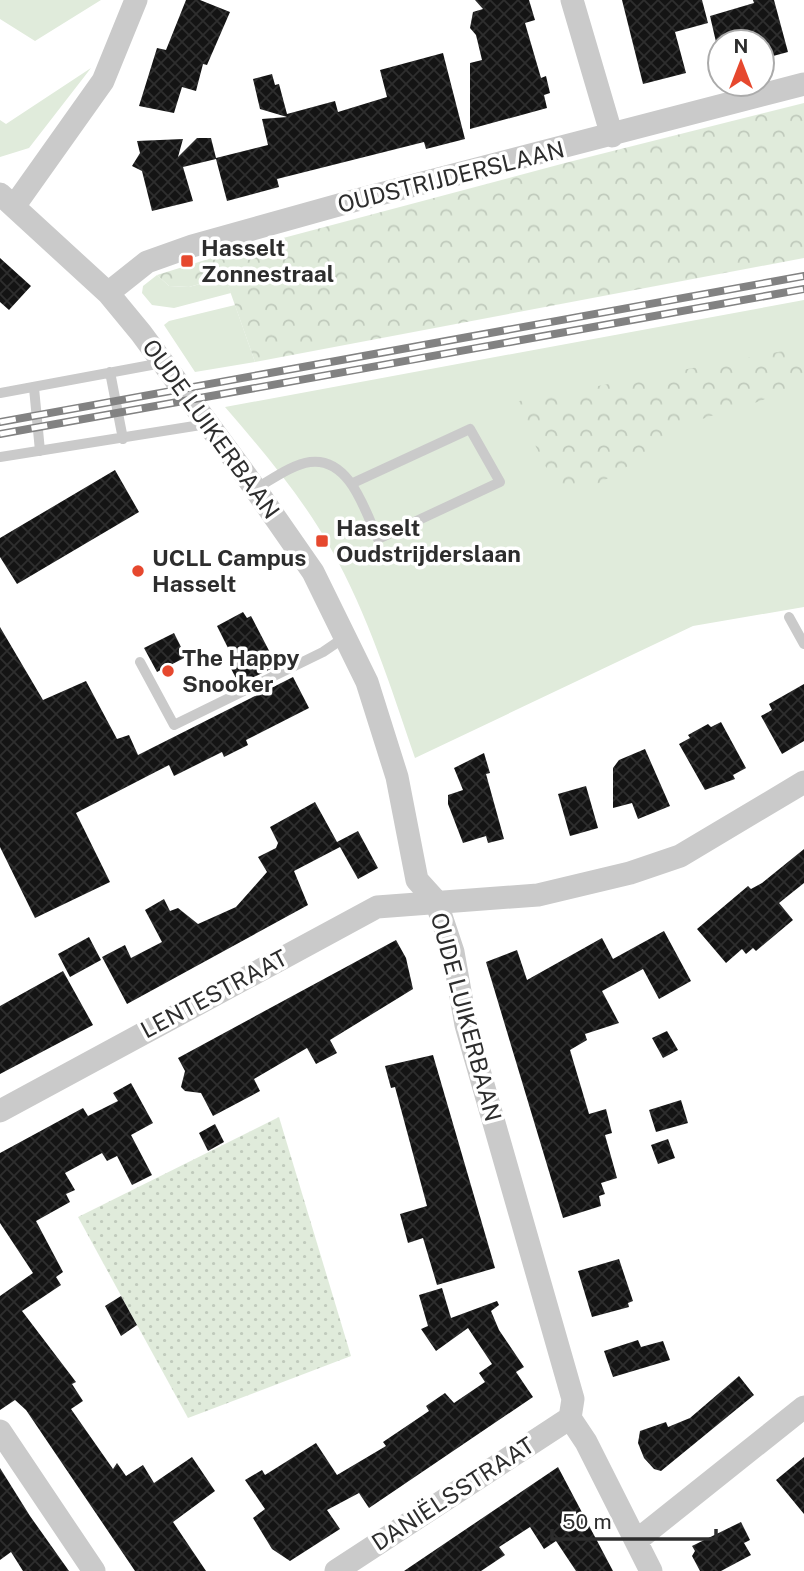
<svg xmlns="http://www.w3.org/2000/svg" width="804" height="1571" font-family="'Public Sans',sans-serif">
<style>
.grass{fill:#e0ebdb}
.forest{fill:url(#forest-crowns)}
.park{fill:url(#park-dots)}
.building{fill:url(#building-cross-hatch)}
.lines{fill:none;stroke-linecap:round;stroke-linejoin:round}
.service{stroke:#cacaca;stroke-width:10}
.minor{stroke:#cacaca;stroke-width:23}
.rail-casing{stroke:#828282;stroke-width:8}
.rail{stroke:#fff;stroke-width:5;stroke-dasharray:16;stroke-linecap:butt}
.poi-dot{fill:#e6482e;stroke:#fff;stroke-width:2.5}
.labels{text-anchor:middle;stroke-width:7;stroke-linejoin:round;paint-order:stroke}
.street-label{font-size:23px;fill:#2d2d2d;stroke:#fff}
.poi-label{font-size:23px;font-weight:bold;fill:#2d2d2d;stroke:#fff;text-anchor:start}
</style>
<defs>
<pattern id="forest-crowns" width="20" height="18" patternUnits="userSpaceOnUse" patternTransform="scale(1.75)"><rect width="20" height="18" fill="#e0ebdb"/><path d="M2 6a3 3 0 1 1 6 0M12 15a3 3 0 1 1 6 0" fill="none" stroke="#c0cabc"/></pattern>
<pattern id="park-dots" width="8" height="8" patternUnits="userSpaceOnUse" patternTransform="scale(1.75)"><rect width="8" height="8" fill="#e0ebdb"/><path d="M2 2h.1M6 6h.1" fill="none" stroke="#c0cabc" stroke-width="1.8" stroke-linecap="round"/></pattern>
<pattern id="building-cross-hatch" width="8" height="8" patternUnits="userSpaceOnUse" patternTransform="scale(1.75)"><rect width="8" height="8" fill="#141414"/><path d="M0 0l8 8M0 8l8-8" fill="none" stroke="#2e2e2e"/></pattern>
</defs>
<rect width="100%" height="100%" fill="#fff"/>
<path class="grass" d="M0 0H101L35 41 0 19Z
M91 68 29 148 0 157V120L6 124Z
M157 275 169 286 189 287 225 277 231 293 174 308 152 305 142 293 143 286Z
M804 300V607L693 626 415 758C391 688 368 614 331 549 303 498 263 451 225 407Z
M235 305 255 362 195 372 164 325 169 321Z"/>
<path class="forest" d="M804 103V258L255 362 225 277 189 287 169 286 157 275 231 252 565 163Z
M804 347V374C772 406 731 406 692 423 681 428 670 437 660 444 630 465 597 489 561 498L514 402Z"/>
<path class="park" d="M279 1117 351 1356 188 1418 78 1217Z"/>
<path class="building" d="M186 0H200L230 12 207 65 203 64 196 91 182 87 174 113 139 106 157 48 166 50Z
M475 0H529L535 20 525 23 541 78 546 76 550 93 544 95 547 108 470 129V63L482 60 476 35 470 28 473 12 483 9Z
M622 0H702L708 23 675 32 686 73 643 84Z
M753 0H774L788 52 762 59V42H716L710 16 754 3Z
M443 53 465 139 426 149 424 142 277 179 279 187 227 201 216 159 183 167 193 201 152 211 142 171 132 166 140 153 137 141 183 139 178 157 197 138H211L216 158 268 145 262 119 287 117 260 109 253 79 272 74 275 85 279 84 287 114 335 101 338 112 387 97 380 70Z
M0 258 31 286 9 310 0 302Z
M115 470 139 512 17 584 0 557V538Z
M243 612 247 618 251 616 277 666 239 684 227 661 232 656 217 626Z
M0 627 43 700 86 681 117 739 129 735 138 755 293 677 309 708 246 740 248 745 224 757 222 752 174 776 169 765 76 813 110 882 35 918 0 847Z
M174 633 186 657 157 672 144 648Z
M804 684V741L782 754 761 716 772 710 769 704Z
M721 722 746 768 733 775 735 779 705 790 679 744 690 738 688 735 708 724 711 727Z
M645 749 670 806 638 819 632 803 613 808V768L619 760Z
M484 753 490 773 486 774 504 839 488 843 486 836 463 843 448 804V795L463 790 454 768Z
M586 786 598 828 570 836 558 794Z
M315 802 337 842 358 831 378 868 358 879 340 847 294 871 308 905 127 1004 102 957 125 945 131 958 162 942 145 910 164 899 170 911 178 908 198 924 236 907 267 872 258 857 276 848 278 843 270 827Z
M804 849V883L779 903 793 920 756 951 753 948 746 954 742 949 726 963 697 929 748 886 751 889 762 883Z
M664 931 691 981 659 999 643 969 602 991 619 1023 585 1034 587 1040 570 1050 589 1114 606 1109 612 1133 605 1135 617 1178 601 1183 605 1194 599 1196 601 1206 563 1218 486 962 517 950 527 980 602 938 613 959Z
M89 937 101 960 70 977 58 954Z
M396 940 406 958 413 989 330 1040 337 1053 316 1064 307 1048 254 1079 260 1091 213 1116 201 1093 185 1091 181 1087 185 1071 178 1058Z
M63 971 93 1025 0 1074V1006Z
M667 1031 678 1050 663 1058 652 1038Z
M433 1055 495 1268 437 1285 423 1238 408 1243 400 1214 427 1206 395 1087 391 1088 385 1066Z
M131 1083 153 1123 131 1135 152 1175 132 1185 117 1156 107 1161 102 1153 65 1173 75 1190 66 1194 70 1202 36 1221 63 1272 56 1277 61 1285 22 1311 76 1382 72 1384 83 1401 71 1409 113 1469 117 1463 126 1476 143 1465 154 1483 192 1457 215 1491 173 1522 206 1571H135L26 1410 15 1400 0 1410V1296L33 1273 0 1223V1153L83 1108 88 1116 118 1101 113 1093Z
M681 1100 688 1123 656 1132 649 1110Z
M215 1124 224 1142 208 1151 199 1133Z
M668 1139 675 1158 658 1164 651 1145Z
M619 1259 633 1301 628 1303 629 1307 592 1317 578 1271Z
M442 1288 451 1318 497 1301 499 1305 491 1311 499 1330 524 1367 516 1372 533 1397 369 1508 359 1493 327 1510 340 1529 290 1561 272 1549 253 1518 265 1509 245 1480 262 1470 265 1475 316 1443 337 1475 386 1446 383 1442 429 1411 426 1406 445 1393 454 1403 485 1382 479 1373 492 1364 468 1328 436 1351 421 1329 428 1326 419 1295Z
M121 1296 137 1325 121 1336 105 1306Z
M638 1340 641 1347 663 1341 670 1360 613 1377 604 1351Z
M739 1376 754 1395 661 1471 654 1469 644 1458 638 1443 640 1431 666 1422 668 1427 690 1418Z
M804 1457V1514L776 1480Z
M558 1467 613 1571H576L556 1541 544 1549 530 1527 499 1547 505 1555 481 1571H404Z
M0 1468 30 1516 69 1571H23L11 1552 0 1560Z
M741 1522 750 1540 744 1543 751 1555 721 1571H700L692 1556 695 1551 692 1546Z"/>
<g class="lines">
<path class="service" d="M110 372 123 439
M34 388 40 451
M0 393 162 363
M0 457 207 424
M255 489C271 480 293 464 310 462 350 457 365 511 378 539L500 482 470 429 353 483
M789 617 804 644
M140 662 174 725 323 652 345 637"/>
<path class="minor" d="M572 0 612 136
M0 194 108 293 141 333 242 470 313 572 367 682 397 777 417 880 436 901 453 952 466 1025 573 1399 570 1418 586 1442 651 1571
M15 205 103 81 136 0
M108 293 147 262 192 246 353 201 804 84
M0 1111 377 907 538 895 630 873 680 856 804 782
M0 1431 94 1571
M636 1541 804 1407
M336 1571 570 1418"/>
<defs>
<path id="rail" d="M0 422 804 276
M0 434 804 289"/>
</defs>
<use href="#rail" class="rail-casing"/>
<use href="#rail" class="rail"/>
</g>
<g class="poi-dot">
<rect x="180" y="254" width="14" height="14" rx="3.5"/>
<rect x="315" y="534" width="14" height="14" rx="3.5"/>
<circle cx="138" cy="571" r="7"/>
<circle cx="168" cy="671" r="7"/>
</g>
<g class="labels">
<g class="street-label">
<text transform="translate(451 177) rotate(-14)" y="8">OUDSTRIJDERSLAAN</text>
<text transform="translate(211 429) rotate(54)" y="8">OUDE LUIKERBAAN</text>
<text transform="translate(214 994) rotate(-28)" y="8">LENTESTRAAT</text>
<text transform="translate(466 1017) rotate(75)" y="8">OUDE LUIKERBAAN</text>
<text transform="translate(453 1494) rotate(-33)" y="8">DANIËLSSTRAAT</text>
</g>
<g class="poi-label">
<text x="201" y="256">Hasselt<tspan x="201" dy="26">Zonnestraal</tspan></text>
<text x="336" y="536">Hasselt<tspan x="336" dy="26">Oudstrijderslaan</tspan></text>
<text x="152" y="566">UCLL Campus<tspan x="152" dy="26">Hasselt</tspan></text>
<text x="182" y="666">The Happy<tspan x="182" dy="26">Snooker</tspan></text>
</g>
</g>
<g transform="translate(741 63)"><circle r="33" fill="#ffffff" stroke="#ababab" stroke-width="2"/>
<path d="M0-5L12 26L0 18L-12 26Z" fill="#e6482e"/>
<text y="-10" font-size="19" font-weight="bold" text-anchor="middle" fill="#2d2d2d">N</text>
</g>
<path d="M552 1529v10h164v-10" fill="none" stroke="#2d2d2d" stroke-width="3.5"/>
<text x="562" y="1529" font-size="21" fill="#2d2d2d" stroke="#ffffff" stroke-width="5" paint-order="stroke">50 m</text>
</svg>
